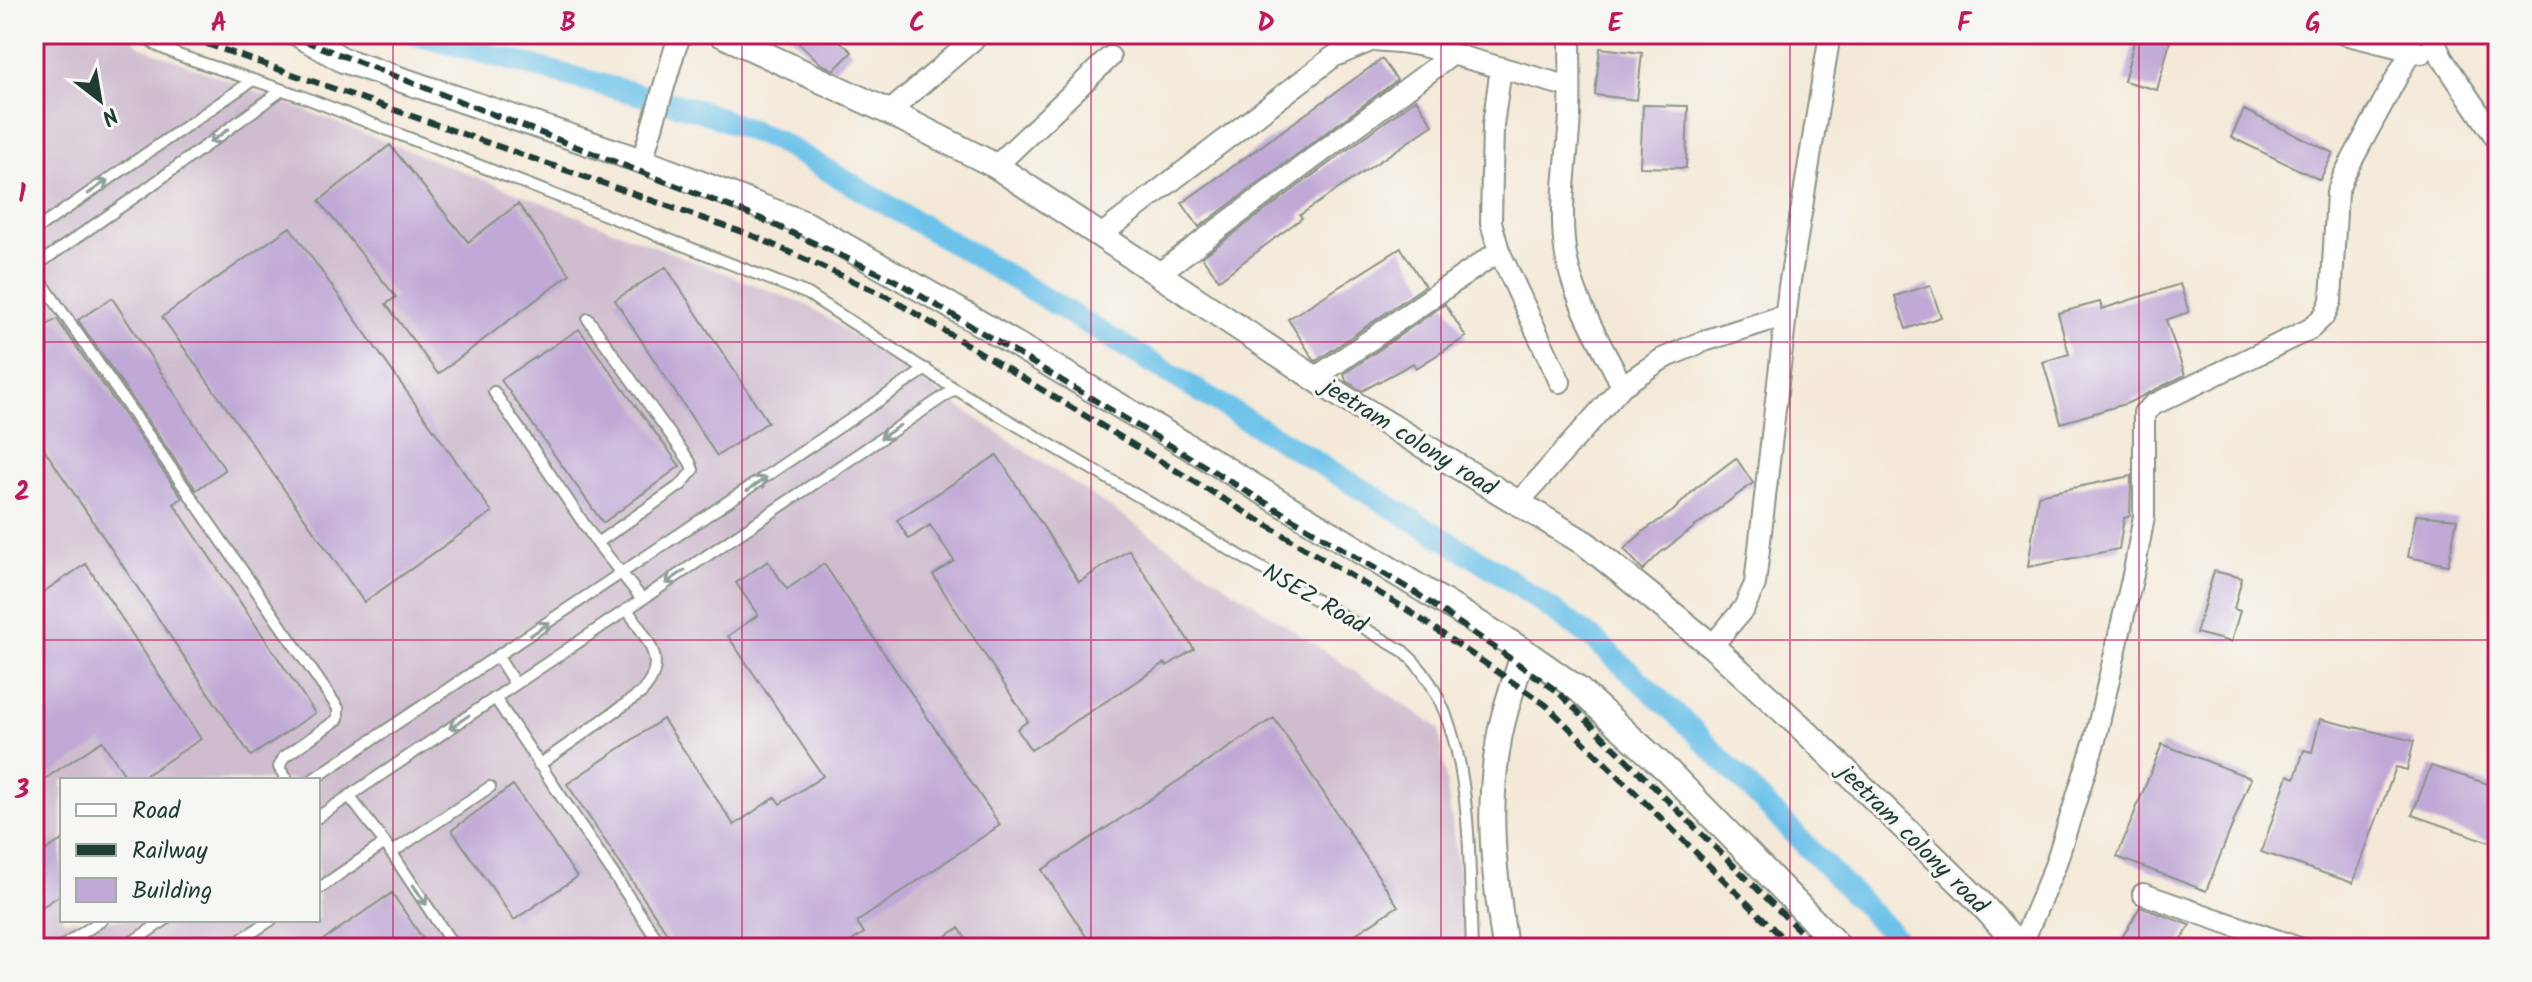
<svg xmlns="http://www.w3.org/2000/svg" width="2532" height="982" font-family="Kalam,sans-serif">
<style>
.industrial{fill:#cfbdcf;fill-rule:evenodd}
.lines{fill:none;stroke-linecap:round;stroke-linejoin:round}
.canal{stroke:#6dc2ea;stroke-width:22}
.building{fill:#c0a9d6}
.service-casing{stroke:#8a9386;stroke-width:14}
.minor-casing{stroke:#8a9386;stroke-width:24}
.tertiary-casing{stroke:#8a9386;stroke-width:28}
.service{stroke:#fff;stroke-width:10}
.minor{stroke:#fff;stroke-width:20}
.tertiary{stroke:#fff;stroke-width:24}
.rail{stroke:#1f3d34;stroke-width:6;stroke-dasharray:12 6;stroke-linecap:butt}
.oneway{stroke:#8f9e9a}
.grid{fill:none;stroke:#c2185b;stroke-width:2;stroke-opacity:0.55}
.labels{text-anchor:middle;stroke-width:6;stroke-linejoin:round;paint-order:stroke}
.street-label{font-size:24px;fill:#1f3d34;stroke:#f6f6f2}
.neatline{fill:none;stroke:#c2185b;stroke-width:3}
.grid-label{font-size:26px;text-anchor:middle;font-weight:bold;fill:#c2185b}
</style>
<rect width="100%" height="100%" fill="#f6f6f2"/>
<filter id="ink" filterUnits="userSpaceOnUse"><feTurbulence type="fractalNoise" baseFrequency=".0125" numOctaves="2"/><feDisplacementMap in="SourceGraphic" scale="16" xChannelSelector="R" yChannelSelector="G"/><feConvolveMatrix kernelMatrix="1 2 1 2 8 2 1 2 1" color-interpolation-filters="sRGB"/></filter>
<filter id="wash" filterUnits="userSpaceOnUse"><feTurbulence type="fractalNoise" baseFrequency=".006" numOctaves="4" result="noise"/><feDisplacementMap in="SourceGraphic" scale="32" xChannelSelector="R" yChannelSelector="G"/><feGaussianBlur stdDeviation="1.8" result="paint"/><feColorMatrix in="noise" values="0 0 0 0 0 0 0 0 0 0 0 0 0 0 0 0 0 1.4 0 .05"/><feComposite in="paint" operator="in"/></filter>
<g filter="url(#wash)">
<rect width="100%" height="100%" fill="#f4e9d8"/>
<path class="industrial" d="M34 34H128L139 46 809 306 1439 728 1469 948H34ZM62 780H318V920H62Z"/>
<g class="lines">
<path class="canal" d="M413 34 701 111 777 141 965 250 1494 569 1595 640 1688 725 1906 948"/>
</g>
<g id="blocks">
<path class="building" d="M789 34H832L852 52 834 70 821 64Z
M2136 34H2172L2157 90 2124 81Z
M1600 48 1642 53 1637 100 1595 95Z
M1382 59 1397 80 1199 227 1182 203Z
M1416 99 1433 125 1300 215 1302 218 1219 280 1202 257Z
M1643 105 1688 106 1686 168 1640 167Z
M2244 110 2333 153 2320 180 2231 137Z
M390 145 468 242 518 204 570 274 438 374 386 304 396 297 319 201Z
M290 227 492 512 364 602 162 317Z
M1401 248 1425 286 1316 361 1314 360 1288 319Z
M666 267 768 422 717 456 615 300Z
M2180 284 2189 312 2166 320 2185 375 2128 403 2061 423 2043 362 2069 354 2058 313 2100 302 2102 309Z
M1930 285 1941 317 1906 329 1895 296Z
M112 298 225 470 196 490 78 320Z
M1445 304 1466 337 1416 368 1413 363 1362 391 1346 381 1344 374Z
M57 319 182 498 174 504 315 713 251 756 42 446 34 451V333Z
M579 329 680 466 603 523 501 380Z
M997 455 1079 582 1129 550 1194 649 1167 666 1165 663 1031 750 1017 729 1028 721 933 575 954 561 930 525 909 539 897 520Z
M1736 458 1753 483 1660 553 1643 570 1624 549 1645 530 1673 511 1696 488Z
M2131 476 2130 516 2124 518 2119 549 2028 567 2038 495Z
M2416 515 2457 519 2448 565 2408 557Z
M768 561 787 589 824 564 1000 825 857 922 864 933 841 948H677L567 784 663 719 734 825 775 797 780 804 823 776 728 636 758 615 736 583Z
M86 564 201 739 138 780H128L102 741 43 780 34 767V598Z
M2214 571 2242 578 2234 609 2240 611 2231 642 2196 633Z
M1274 718 1398 906 1334 948H1094L1042 870Z
M2320 719 2414 741 2407 770 2396 767 2353 883 2261 852 2288 775 2295 778 2304 750 2312 752Z
M2162 744 2251 778 2206 891 2117 857Z
M2431 766 2498 787V835L2495 844 2412 815Z
M513 785 577 877 514 920 452 830Z
M62 840V894L34 912V857Z
M392 893 429 948H311Z
M2140 907 2190 925 2177 948H2116Z
M959 928 972 948H928Z"/>
</g>
</g>
<g filter="url(#ink)">
<use href="#blocks" fill-opacity="0" stroke="#8a9386" stroke-width="2"/>
<g class="lines">
<defs>
<path id="service" d="M141 34 158 46 178 55 301 96 808 294 955 389 1403 651C1477 713 1468 859 1472 948
M34 231 253 80
M34 267 145 190 282 90
M34 271 338 708V719L284 757 279 767 287 780
M588 319 690 462 693 470 681 485 597 543
M494 392 597 543 642 599
M498 657 515 684
M495 698 663 948
M539 765 641 693C671 662 646 639 627 609
M312 780 926 369
M349 796 385 843 455 948
M318 817 955 389
M391 853 490 787
M318 889 385 843
M60 948 102 920
M123 948 165 920
M228 948 271 920"/>
<path id="minor" d="M1570 34C1570 61 1571 88 1570 114 1568 160 1558 209 1566 256 1574 301 1602 345 1622 386
M2344 34 2422 53
M2431 34 2442 58 2498 141
M1501 68 1493 125 1491 222 1499 251 1560 382
M889 112 980 34
M642 161 675 49 681 34
M996 166 1110 57
M1101 235 1333 57 1373 40 1398 42 1423 46 1570 87
M1158 274 1453 54
M1315 378 1499 251
M1518 503 1622 386 1662 359 1704 341 1786 315
M1712 646 1744 608 1755 584 1789 287 1828 46V34
M2143 894 2299 948
M2020 948 2055 866 2095 740 2135 566 2144 516V413L2153 405 2310 329 2324 316 2331 301 2337 193 2344 175 2412 49"/>
<path id="tertiary" d="M298 34 343 60 642 161 806 224 944 302 1196 451 1524 651 1578 689 1667 770 1840 948
M721 34 889 112 996 166 1343 397 1586 544 1712 646 1802 728 1975 897 2021 948
M1505 948C1495 877 1486 818 1498 746 1502 714 1515 682 1524 651"/>
</defs>
<use href="#service" class="service-casing"/>
<use href="#minor" class="minor-casing"/>
<use href="#tertiary" class="tertiary-casing"/>
<use href="#service" class="service"/>
<use href="#minor" class="minor"/>
<use href="#tertiary" class="tertiary"/>
<path class="rail" d="M191 34 204 43 756 237 888 297 1406 609 1546 705 1793 948
M287 34 764 220 896 281 1416 593 1557 691 1817 948"/>
</g>
<defs><path id="oneway-shaft" d="M-6 0H5M1.5-3L5.5 0L1.5 3" fill="none" stroke-width="1.6" stroke-linecap="round" stroke-linejoin="round" transform="scale(2)"/></defs>
<g class="oneway">
<use href="#oneway-shaft" transform="translate(219 136) rotate(144)"/>
<use href="#oneway-shaft" transform="translate(98 187) rotate(-35)"/>
<use href="#oneway-shaft" transform="translate(890 432) rotate(146)"/>
<use href="#oneway-shaft" transform="translate(757 484) rotate(-34)"/>
<use href="#oneway-shaft" transform="translate(675 577) rotate(146)"/>
<use href="#oneway-shaft" transform="translate(540 629) rotate(-34)"/>
<use href="#oneway-shaft" transform="translate(459 722) rotate(146)"/>
<use href="#oneway-shaft" transform="translate(420 895) rotate(56)"/>
</g>
</g>
<path class="grid" d="M393 34V948M742 34V948M1091 34V948M1441 34V948M1790 34V948M2139 34V948M34 342H2498M34 640H2498"/>
<g class="labels">
<g class="street-label">
<text transform="translate(1410 437) rotate(32)" y="8">jeetram colony road</text>
<text transform="translate(1315 598) rotate(30)" y="8">NSEZ Road</text>
<text transform="translate(1914 839) rotate(45)" y="8">jeetram colony road</text>
</g>
</g>
<rect width="2532" height="982" fill="none" stroke="#f6f6f2" stroke-width="88"/>
<rect x="60" y="778" width="260" height="144" fill="#f6f6f2" stroke="#a0aca6" stroke-width="2"/>
<rect x="76" y="804" width="40" height="12" fill="#ffffff" stroke="#a0aca6" stroke-width="2"/>
<text x="132" y="818" font-size="24" fill="#1f3d34">Road</text>
<rect x="76" y="844" width="40" height="12" fill="#1f3d34" stroke="#a0aca6" stroke-width="2"/>
<text x="132" y="858" font-size="24" fill="#1f3d34">Railway</text>
<rect x="76" y="878" width="40" height="24" fill="#c0a9d6" stroke="#a0aca6" stroke-width="2"/>
<text x="132" y="898" font-size="24" fill="#1f3d34">Building</text>
<g transform="translate(100 100) rotate(149)" stroke="#f6f6f2" stroke-width="6" paint-order="stroke">
<path d="M0-6L14 30L0 20L-14 30Z" fill="#1f3d34"/>
<text y="-12" font-size="22" font-weight="bold" text-anchor="middle" fill="#1f3d34">N</text>
</g>
<rect x="44" y="44" width="2444" height="894" class="neatline"/>
<g class="grid-label">
<text x="219" y="31">A</text>
<text x="568" y="31">B</text>
<text x="917" y="31">C</text>
<text x="1266" y="31">D</text>
<text x="1615" y="31">E</text>
<text x="1964" y="31">F</text>
<text x="2313" y="31">G</text>
<text x="22" y="202">1</text>
<text x="22" y="500">2</text>
<text x="22" y="798">3</text>
</g>
</svg>
